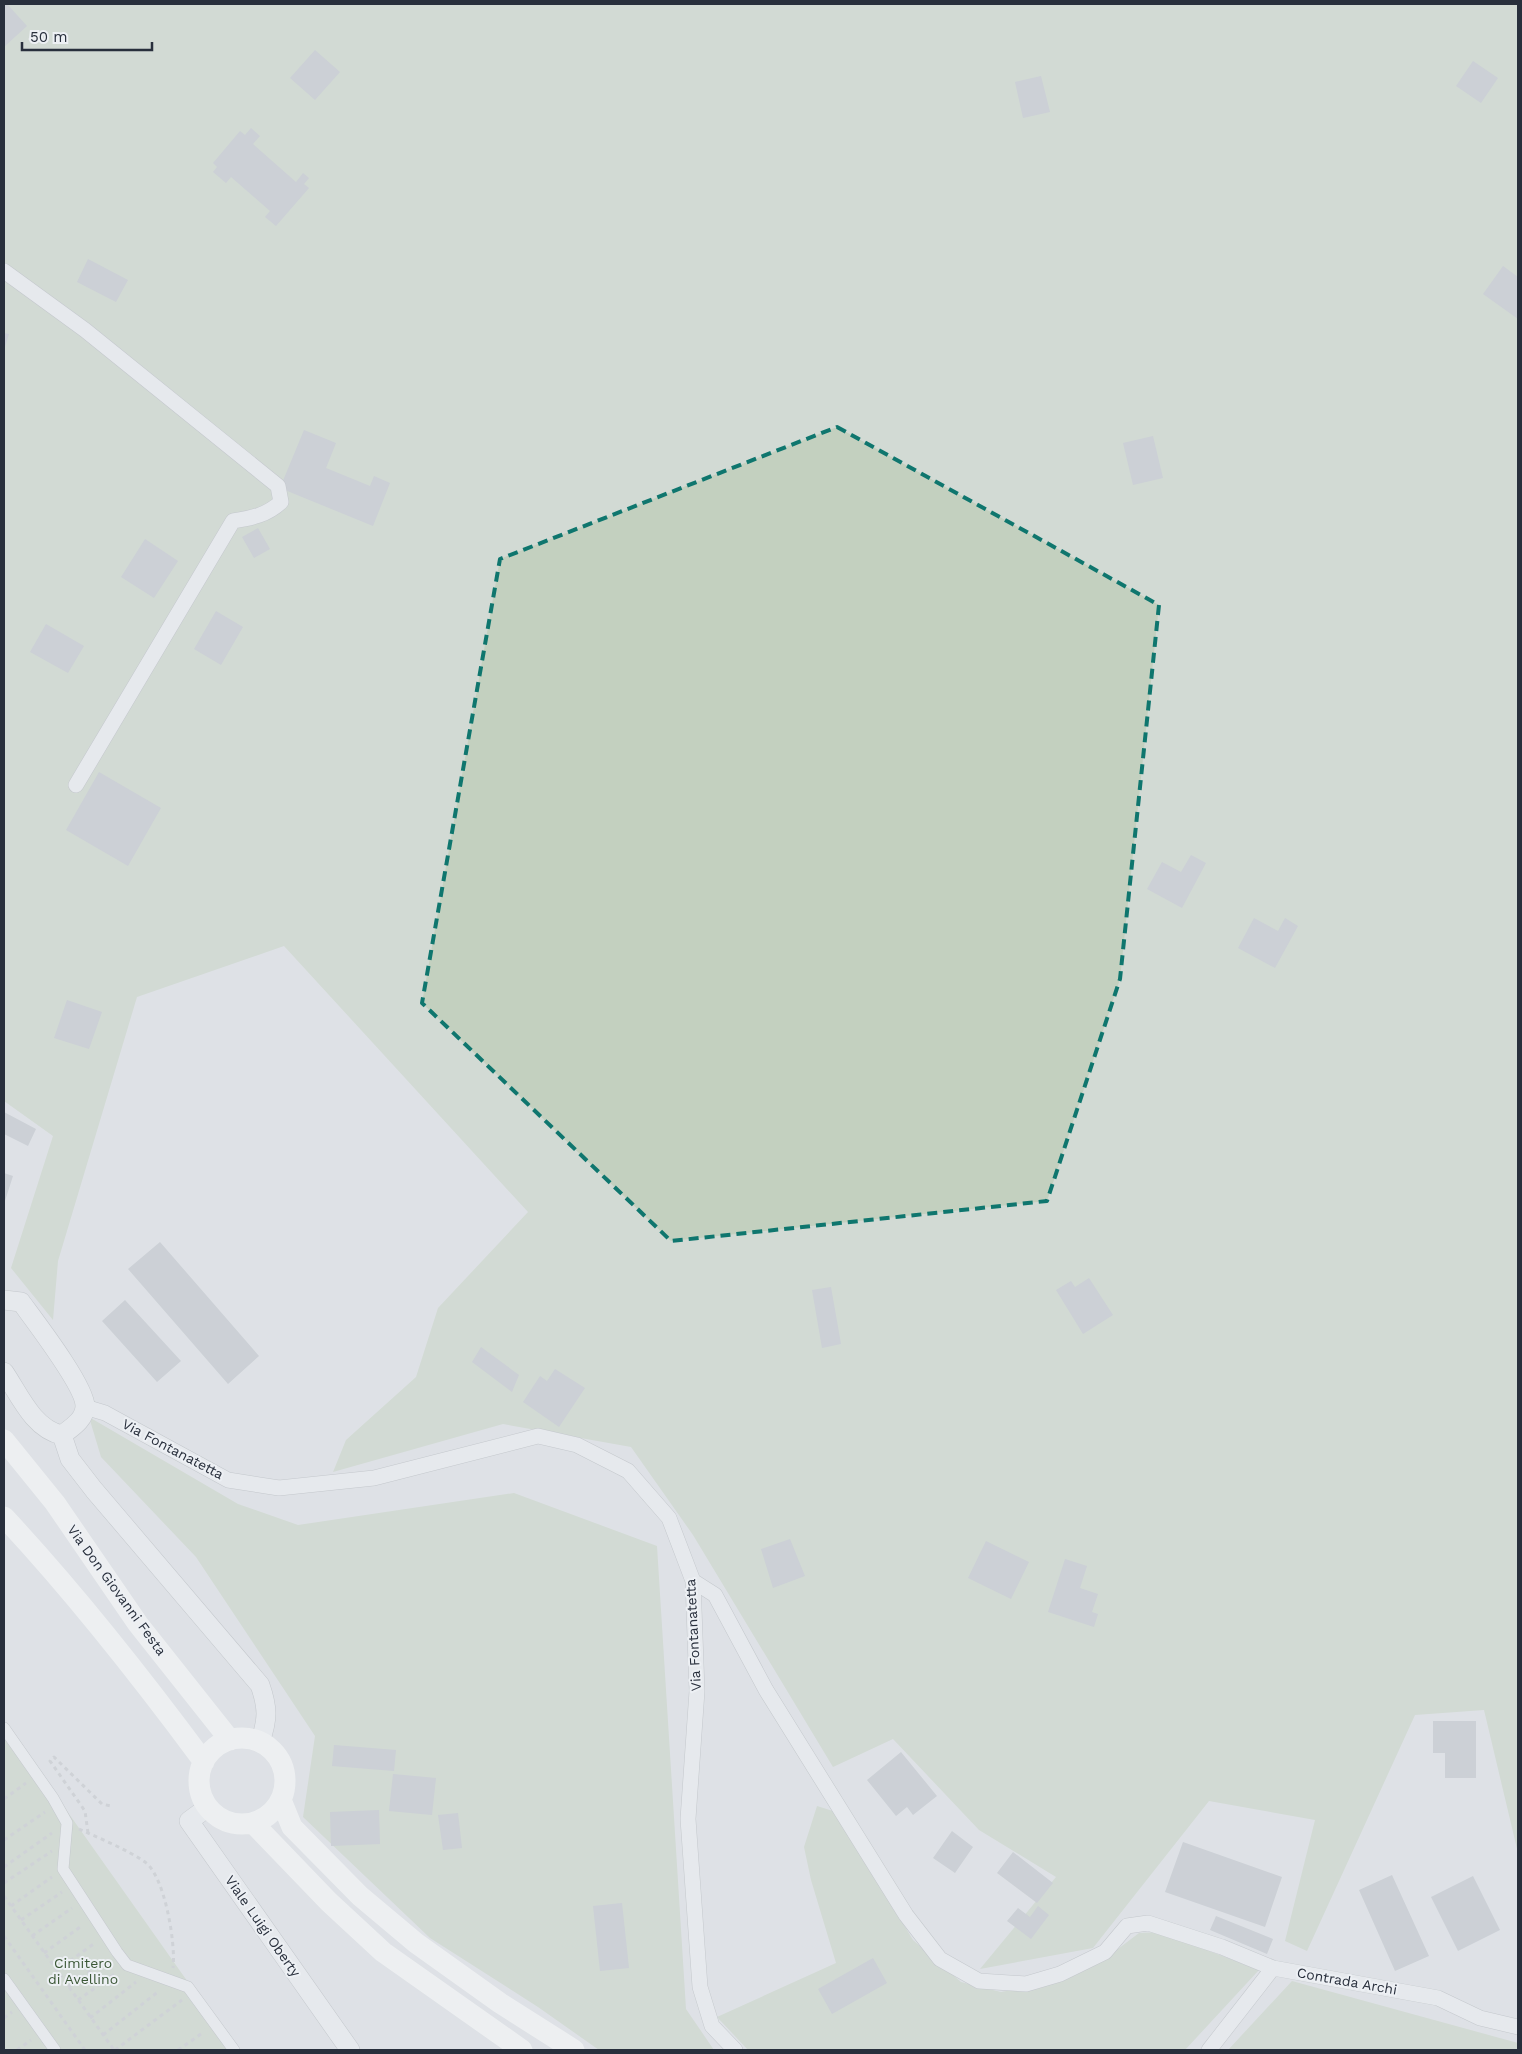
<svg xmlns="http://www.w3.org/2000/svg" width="1522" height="2054" font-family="'Work Sans',sans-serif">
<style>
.green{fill:#c3d0bf}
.building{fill:#b5bac3}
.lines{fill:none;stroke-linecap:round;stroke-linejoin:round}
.pedestrian-casing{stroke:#a4a8b0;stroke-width:12}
.minor-casing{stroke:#a4a8b0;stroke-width:16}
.tertiary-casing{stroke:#a4a8b0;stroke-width:20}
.path{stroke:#bcbfc5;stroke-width:3;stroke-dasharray:4 4;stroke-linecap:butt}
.pedestrian{stroke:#f0f2f5;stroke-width:11}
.minor{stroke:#f0f2f5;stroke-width:15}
.tertiary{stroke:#f0f2f5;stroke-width:19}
.secondary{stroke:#fff;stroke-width:21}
.marked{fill:none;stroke:#0f766e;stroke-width:4;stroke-dasharray:10 6;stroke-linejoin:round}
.labels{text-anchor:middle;stroke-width:4;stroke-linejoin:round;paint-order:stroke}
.street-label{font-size:14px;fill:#282f3c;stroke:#edf0f4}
.park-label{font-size:14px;fill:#3b5736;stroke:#edf0f4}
</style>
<rect width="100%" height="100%" fill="#dee1e6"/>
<path class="green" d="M4 4H1518V1853L1484 1710 1415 1715 1307 1951 1285 1941 1315 1820 1209 1801 1093 1948 980 1969 1056 1877 979 1830 893 1739 833 1767 693 1535 631 1447 503 1424 333 1472 346 1440 416 1377 438 1308 528 1212 284 946 137 997 58 1261 53 1320 11 1268 53 1136 4 1101Z
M89 1417 238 1504 298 1525 514 1493 657 1546 686 2009 714 2050H599L538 2007 430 1938 303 1817 315 1736 196 1557 101 1457Z
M4 1722 236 2050H4Z
M817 1806 836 1812 913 1940 961 1982 1001 1992 1052 1982 1110 1955 1139 1933 1160 1932 1259 1970 1185 2050H748L717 2017 836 1963 811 1880 804 1847Z
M1292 1981 1518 2043V2050H1228Z"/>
<path class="building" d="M4 4H7L27 26 4 47Z
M315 50 340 72 315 100 290 78Z
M1473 61 1498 78 1481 103 1456 86Z
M1041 76 1050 112 1023 118 1015 82Z
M251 128 260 136 253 144 296 182 303 173 309 178 304 184 309 188 276 226 265 217 270 211 231 177 226 183 213 172 217 167 213 163 240 131 245 135Z
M88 259 128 280 116 302 77 282Z
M1503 266 1518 277V319L1483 294Z
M4 333 9 334 4 350Z
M304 430 336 443 326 468 370 486 374 476 390 483 373 526 280 488Z
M1153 436 1163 478 1133 485 1123 443Z
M258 528 270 549 254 558 242 537Z
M145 539 178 561 154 598 121 577Z
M216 611 243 627 221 665 194 649Z
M46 624 84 646 68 673 30 652Z
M99 772 161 808 128 866 66 830Z
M1191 855 1206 863 1182 908 1147 889 1162 862 1181 872Z
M1254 918 1278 931 1285 918 1298 926 1275 968 1238 948Z
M67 1000 102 1012 89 1049 54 1038Z
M4 1112 36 1129 28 1146 4 1134Z
M4 1173 13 1176 4 1204Z
M160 1242 259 1356 228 1384 128 1269Z
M1089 1278 1113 1315 1083 1334 1056 1290 1071 1281 1075 1287Z
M831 1287 841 1344 822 1348 812 1290Z
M125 1300 181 1361 157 1382 102 1321Z
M481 1347 519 1375 512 1392 472 1362Z
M555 1369 585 1388 559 1427 523 1402 540 1376 547 1381Z
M790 1539 805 1576 773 1588 761 1549Z
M986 1541 1029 1562 1011 1599 968 1578Z
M1065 1559 1087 1566 1080 1588 1098 1594 1092 1612 1098 1614 1094 1627 1048 1612Z
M1433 1721H1476V1778H1445V1753H1433Z
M334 1745 396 1750 394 1771 332 1766Z
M901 1752 937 1796 913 1815 907 1807 896 1816 867 1780Z
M393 1774 436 1778 432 1815 389 1811Z
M379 1810 380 1844 331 1846 330 1812Z
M458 1813 462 1848 443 1850 438 1815Z
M952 1831 973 1847 955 1873 933 1858Z
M1183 1842 1282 1877 1265 1927 1165 1892Z
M1013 1852 1053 1883 1037 1903 997 1873Z
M1392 1875 1429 1956 1395 1971 1359 1890Z
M1473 1876 1500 1930 1458 1951 1431 1897Z
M622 1903 629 1968 600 1971 593 1906Z
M1038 1906 1049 1915 1031 1939 1007 1921 1018 1908 1030 1917Z
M1216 1916 1273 1939 1267 1954 1210 1930Z
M873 1958 887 1983 832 2014 818 1989Z"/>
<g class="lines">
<defs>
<path id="pedestrian" d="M4 1728 53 1798 67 1823 63 1869 117 1952 127 1965 188 1987 234 2050
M4 1979 55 2050"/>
<path id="minor" d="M4 271 85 330 278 486 281 502C267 515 252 518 233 521L76 785
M85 1407 105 1413 228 1480 279 1488 374 1478 538 1436 577 1445 628 1471 669 1518 693 1581 697 1691 688 1819 700 1987 712 2026 735 2050
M693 1581 715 1595 766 1690 906 1915 940 1959 979 1981 1026 1984 1060 1974 1105 1952 1127 1926 1148 1923 1222 1947 1273 1968
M1209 2050 1273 1968 1438 1998 1480 2018 1518 2027"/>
<path id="tertiary" d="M4 1300 21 1302C34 1320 85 1386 85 1406 85 1420 71 1428 62 1435 33 1429 19 1394 4 1372
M62 1435 70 1459 94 1490 260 1685C268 1708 268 1719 260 1742
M208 1807 189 1821 350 2050"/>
</defs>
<use href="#pedestrian" class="pedestrian-casing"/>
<use href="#minor" class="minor-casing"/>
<use href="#tertiary" class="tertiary-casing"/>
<path class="path" d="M4 1799 26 1783
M79 1829C101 1839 126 1849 145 1862 165 1876 176 1945 173 1968
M88 1833 85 1811 50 1761 54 1757 102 1804 111 1806
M4 1840 45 1812
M4 1867 52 1833
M4 1883 52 1851
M4 1896 114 2050
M11 1906 52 1877
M21 1920 62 1892
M4 1936 85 2050
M32 1936 72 1908
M44 1953 83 1925
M57 1970 95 1943
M68 1987 106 1960
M78 2000 116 1973
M4 2018 12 2012
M90 2018 136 1982
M103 2035 159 1991
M17 2050 31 2040
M115 2050 182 2000
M178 2050 204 2032"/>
<use href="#pedestrian" class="pedestrian"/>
<use href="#minor" class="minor"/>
<use href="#tertiary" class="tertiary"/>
<path class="secondary" d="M4 1440 55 1503 138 1624 230 1740
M4 1517C76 1594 141 1677 204 1762
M199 1781a43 43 0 1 1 86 0a43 43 0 1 1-86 0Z
M281 1800 292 1827 360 1896 416 1943 500 2003 574 2050
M253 1823 329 1902 383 1952 522 2050"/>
</g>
<path d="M0 0H1522V2054H0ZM837 427 1159 605 1120 979 1047 1201 671 1241 422 1003 500 559Z" fill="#dee1e6" fill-opacity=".55" fill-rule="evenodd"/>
<path class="marked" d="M837 427 1159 605 1120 979 1047 1201 671 1241 422 1003 500 559Z"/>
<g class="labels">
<g class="street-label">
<text transform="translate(173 1449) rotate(28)" y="5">Via Fontanatetta</text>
<text transform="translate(117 1590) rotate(54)" y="5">Via Don Giovanni Festa</text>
<text transform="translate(693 1635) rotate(-93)" y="5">Via Fontanatetta</text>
<text transform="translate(263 1926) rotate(55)" y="5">Viale Luigi Oberty</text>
<text transform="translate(1347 1981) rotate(10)" y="5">Contrada Archi</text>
</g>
<g class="park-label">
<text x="83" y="1968">Cimitero<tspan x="83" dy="16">di Avellino</tspan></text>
</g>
</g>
<rect width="1522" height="2054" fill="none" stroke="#282f3c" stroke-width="10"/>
<path d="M22 42v8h130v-8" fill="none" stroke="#282f3c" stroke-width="2.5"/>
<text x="30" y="42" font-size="15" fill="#282f3c" stroke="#edf0f4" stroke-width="4" paint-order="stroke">50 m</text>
</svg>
